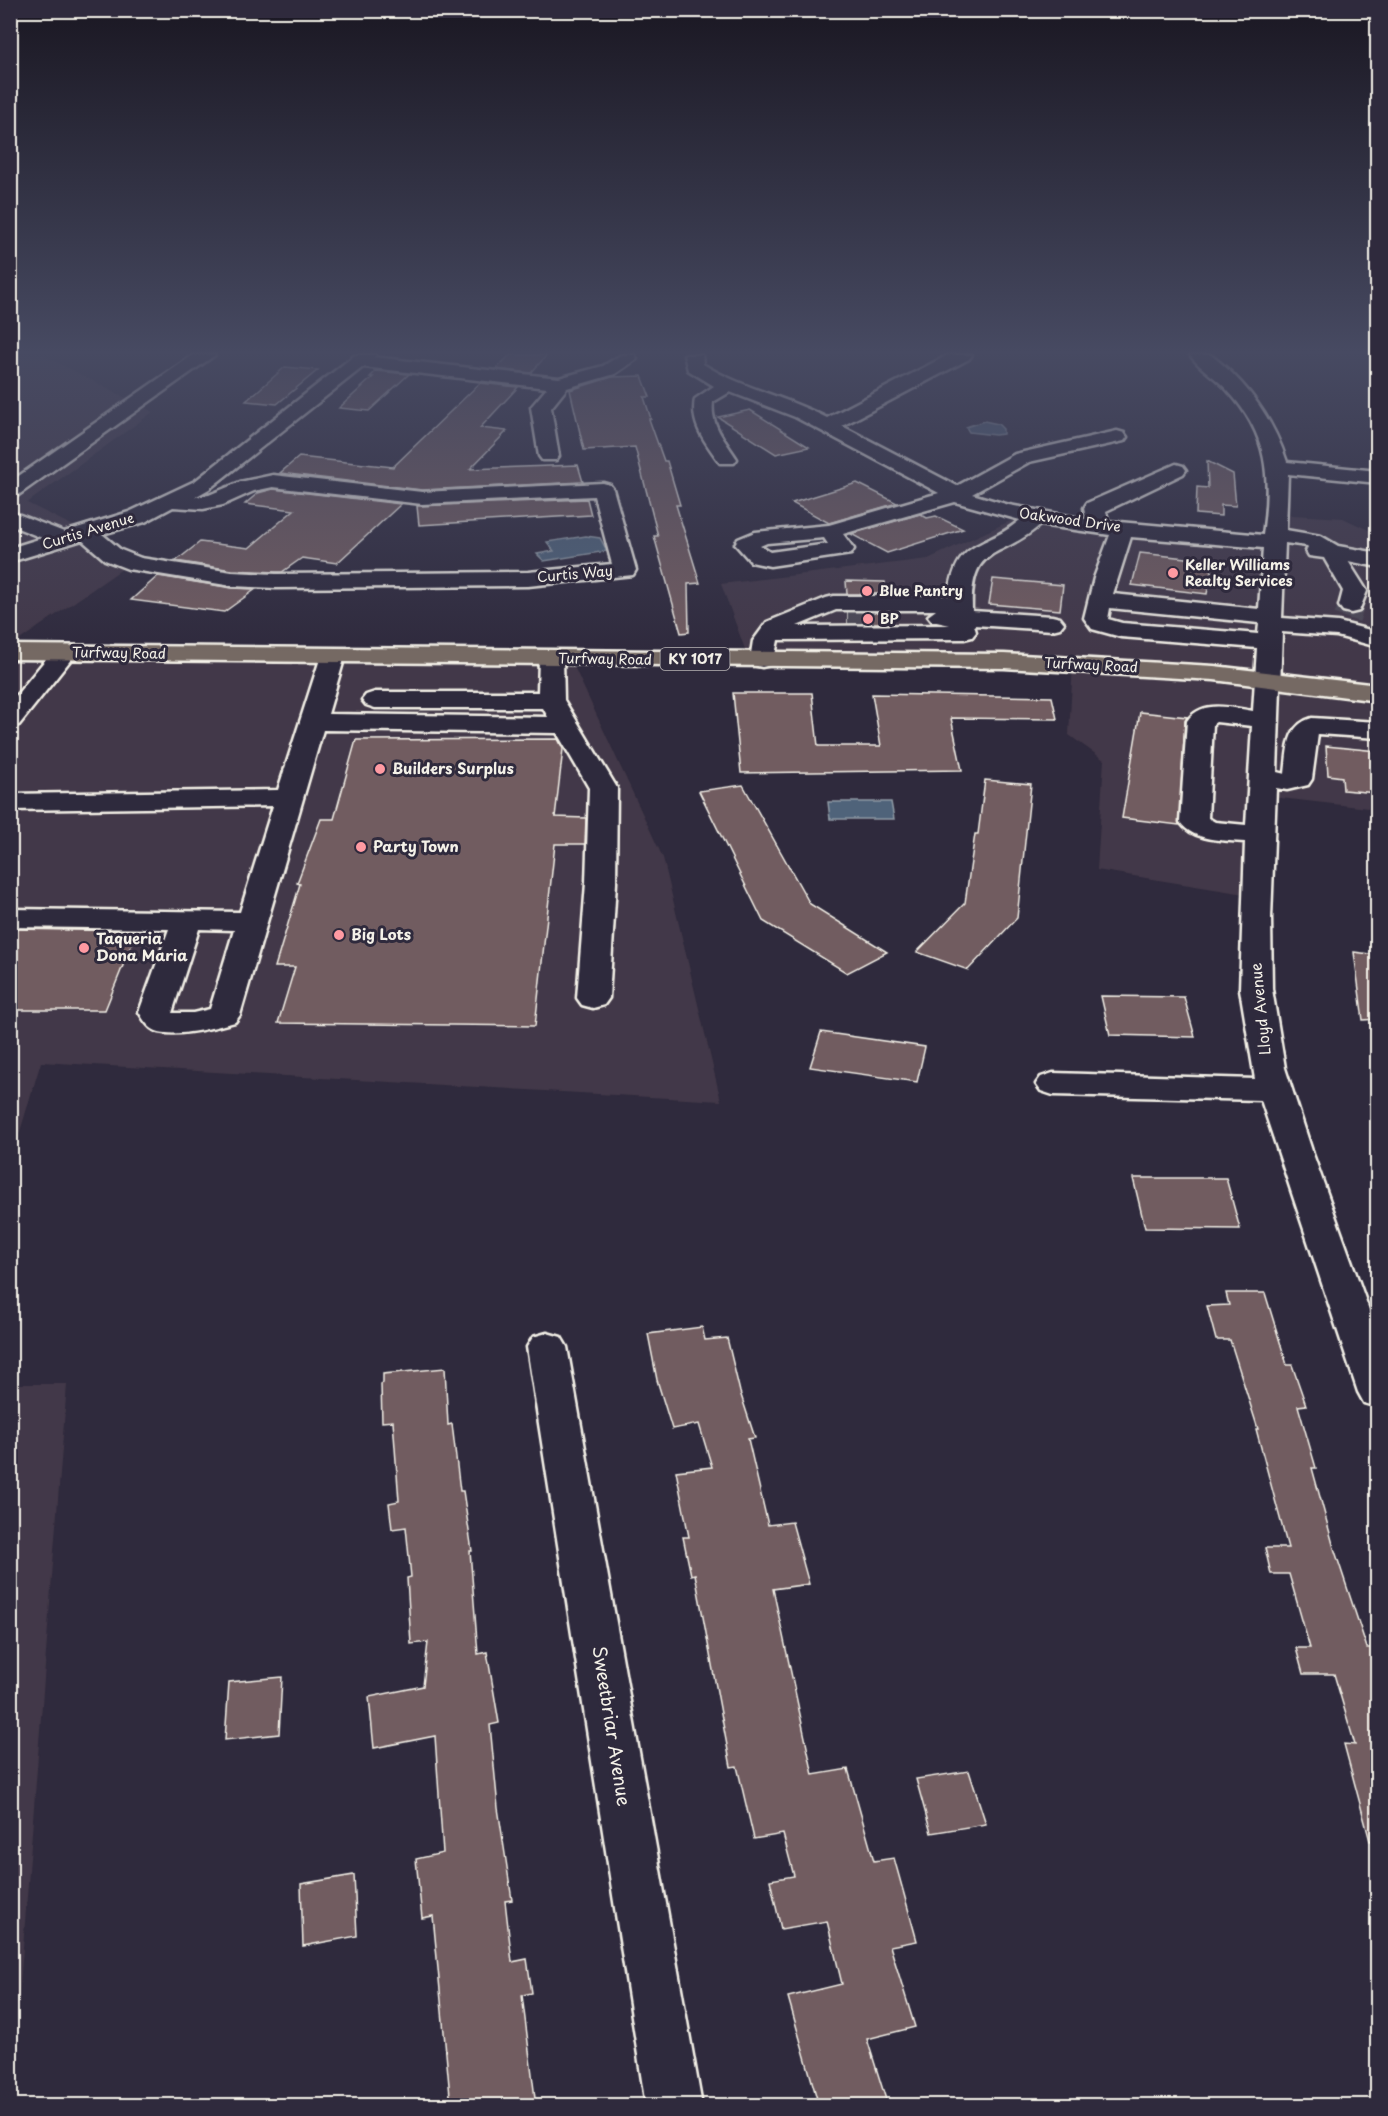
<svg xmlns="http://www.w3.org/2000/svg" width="1388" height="2116" font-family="'Playpen Sans',sans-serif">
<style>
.built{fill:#433948}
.water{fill:#4f637a;stroke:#919ca6;stroke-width:1.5}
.building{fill:#715b60;stroke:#f4f1e8;stroke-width:1.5}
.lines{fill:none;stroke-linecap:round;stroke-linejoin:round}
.minor-tunnel{stroke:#4d4857;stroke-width:26;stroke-dasharray:26 13;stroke-linecap:butt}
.minor-casing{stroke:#f4f1e8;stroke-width:5}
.major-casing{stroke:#f4f1e8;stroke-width:5}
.minor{fill:#2f2a3d;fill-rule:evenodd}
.major{fill:#756964;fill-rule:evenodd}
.poi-dot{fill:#ff9aa2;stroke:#2f2a3d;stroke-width:2}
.labels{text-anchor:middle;stroke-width:6;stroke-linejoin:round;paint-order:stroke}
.far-street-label{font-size:14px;fill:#f4f1e8;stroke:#2f2a3d}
.far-poi-label{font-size:14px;font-weight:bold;fill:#f4f1e8;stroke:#2f2a3d;text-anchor:start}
.shield{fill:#2f2a3d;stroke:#b9b5b5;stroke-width:1.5}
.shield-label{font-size:14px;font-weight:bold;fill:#f4f1e8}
.poi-label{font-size:15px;font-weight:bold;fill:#f4f1e8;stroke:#2f2a3d;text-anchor:start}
.street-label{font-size:15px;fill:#f4f1e8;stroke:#2f2a3d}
.near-street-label{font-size:18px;fill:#f4f1e8;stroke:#2f2a3d}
</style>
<rect width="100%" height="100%" fill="#2f2a3d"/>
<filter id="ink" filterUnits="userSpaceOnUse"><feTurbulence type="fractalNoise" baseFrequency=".0167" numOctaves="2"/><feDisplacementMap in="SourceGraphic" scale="12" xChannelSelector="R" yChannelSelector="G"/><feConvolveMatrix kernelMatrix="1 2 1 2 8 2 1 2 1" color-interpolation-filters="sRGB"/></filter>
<g filter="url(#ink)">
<path class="built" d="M11 355H43L153 412 27 503 87 533 132 562 11 646Z
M1275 514 1343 518 1377 534V809L1262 796 1257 896 1097 870 1104 760 1069 735 1073 664 749 660 721 584 928 559 1023 515 1273 542Z
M11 652 570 658 663 858 721 1101 41 1062 11 1161Z
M11 1384H67L11 2101 10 1384Z"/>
<path class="water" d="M984 421 998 424 1003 429V434L995 435 969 432 966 427Z
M586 536 600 538 607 551 544 561 537 554 554 551 547 542Z
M828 802H891L894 819H830Z"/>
<path class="building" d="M510 355H547L531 373 496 369Z
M285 367 318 370 277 404 246 401Z
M376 371 409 374 369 411 339 408 373 377H370Z
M642 376 650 397H644L651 419H649L664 461H667L680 505H676L700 583 688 584 689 632 681 633 654 536H658L635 447 584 450 570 390 612 377Z
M480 383 518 387 480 428 507 431 470 469 578 465 583 482 422 490 280 473 299 457 393 467Z
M750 410 809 447 776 454 718 417Z
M1207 461 1233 474 1236 506 1221 505V516L1196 514 1197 487 1208 488Z
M857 483 897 503 829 523 792 503Z
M273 489 401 504 337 563 302 558 282 572H276L232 570 176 561 200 542 249 548 294 510 245 504 258 493Z
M587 499 591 515 419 525 417 506Z
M920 514 927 518 936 516 963 529 887 553 851 534Z
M1140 553 1213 561 1207 594 1132 585Z
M158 576 232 588 256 589 224 612 131 600Z
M993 579 1063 585 1060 610 989 604Z
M846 581 885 582 886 594H847Z
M848 612H888L889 623H848Z
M733 693H812L818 746H881L872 694 1052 697 1057 719 951 718 962 770 741 773Z
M1140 712 1187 717 1185 721 1179 825 1122 818Z
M558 739 563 749 555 817 586 818 585 844H555L535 1026 278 1023 295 967H275L300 884 297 883 321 819H334L356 740Z
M1326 746 1377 751V793L1343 790 1342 777 1328 775Z
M985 780 1031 784 1017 918 968 970 917 952 965 903 975 834H978Z
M743 785 810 904 887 952 847 973 763 921 699 791Z
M10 929H12L137 931 105 1010H10Z
M1354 952 1377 955V1019L1363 1020Z
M1101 996 1184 997 1195 1037 1110 1035Z
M821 1032 925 1047 917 1082 810 1067Z
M1133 1178H1226L1240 1229 1145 1228Z
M1226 1293H1265L1287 1365H1292L1306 1405 1298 1406 1316 1468H1312L1334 1548 1367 1648H1377V1840L1370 1841 1344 1744 1355 1745 1334 1674H1303L1296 1648H1310L1289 1574H1271L1265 1548H1288L1256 1429H1258L1230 1340H1216L1207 1306 1229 1305Z
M702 1327 705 1340 727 1338 740 1392 755 1438 748 1439 768 1525 792 1522 809 1584 773 1589 813 1775 848 1769 874 1861 894 1858 917 1941 890 1946 915 2027 867 2039 888 2106H819L788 1997 842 1984 827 1921 781 1929 770 1880 794 1876 783 1834 754 1839 737 1766 731 1767 695 1574 691 1575 683 1537H689L676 1471 712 1467 699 1424 672 1429 657 1380 648 1334Z
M445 1368 448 1425 452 1424 460 1491H463L472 1551H470L478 1654 487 1652 499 1723 490 1725 498 1808 512 1900 505 1901 512 1962 527 1959 532 1993 522 1995 536 2106H451L433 1916 422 1918 416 1859 443 1853 435 1736 374 1748 369 1697 423 1686 428 1642 411 1644 407 1578 411 1577 406 1527 392 1529 389 1503 399 1501 393 1421 382 1422 381 1384 383 1383V1374Z
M282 1677 279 1734 225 1740 229 1682Z
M969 1771 986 1824 931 1833 916 1779Z
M354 1875 357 1936 303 1946 301 1884Z"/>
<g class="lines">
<path class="minor-tunnel" d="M1347 618 1351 606
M848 624H889"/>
<defs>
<path id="minor" d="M193 355H215L17 496 10 498V482Z
M355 355H376L374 357 559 378 603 366 621 355H635L637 359 615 374 567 388 551 408 559 456 556 460H542L539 456 531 407 547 388 363 367 209 489 195 497 209 495 240 482 273 475 422 492 603 483 610 485 613 489 636 570 633 575 528 586 276 588 232 586 128 569 105 560 82 540 10 562V548L42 538 10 525V511L64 532 129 512 195 481ZM273 487 422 504 594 496 612 564 528 572 276 574 232 572 141 558 121 550 102 534 145 522 173 507 203 509 223 505 254 491Z
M684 355H702L703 364C741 388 787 397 827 418L948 355H972L969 359 842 426 957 486 1015 454 1117 431 1124 433 1127 437 1124 441 1029 462 972 494 1009 505 1086 519 1084 508 1087 503 1176 464 1183 466 1186 470 1183 474 1106 511 1108 521 1263 535C1271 478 1269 435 1228 391 1217 378 1200 369 1190 355H1211C1247 383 1273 419 1287 462L1378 471V483L1288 474 1286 530 1321 536 1338 546 1378 553V567L1348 561 1367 591 1359 611 1351 613 1343 611 1339 606 1343 591 1324 558 1309 556 1306 551 1308 547 1307 546 1285 543 1282 618 1338 622 1378 632V647L1337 636 1282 632 1277 772 1285 774C1288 751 1286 725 1312 718L1378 722V738L1318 734 1312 779 1308 785 1287 790 1276 788 1271 918 1272 989 1285 1068 1313 1154 1378 1335V1407L1364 1403 1358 1392 1261 1100 1053 1095 1041 1091 1036 1084 1041 1077 1053 1073 1255 1079 1240 989 1245 842C1224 840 1194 842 1180 822L1187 721C1202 699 1231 708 1253 711L1257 648 1121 637 1092 629 1084 618 1094 578 1110 535 1040 525C1000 561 970 542 972 611L1052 616 1060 618 1064 623 1060 628 1052 630 974 625 976 632 972 637 964 639 778 640 774 660 771 665 762 667 753 665 750 660 753 641 767 622 826 598 834 596H949C956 537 984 551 1020 520L955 502 843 534 854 549 851 554 770 566 751 562 735 544 738 539 755 532 829 525 939 493 795 417 730 392 713 402C710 425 725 440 737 459L734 463H720C706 443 690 425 695 399L714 386 688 370ZM1131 537 1263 548 1259 609 1113 594ZM824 538 828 544 770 552 760 546 767 543ZM1110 608 1259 623 1258 634 1122 623 1108 619ZM836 610H936L928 616 932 621 950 625 797 626ZM1216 722 1252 726 1246 825 1215 822 1208 818 1213 724Z
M64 646 73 648 76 653 19 725 10 728V703L55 648Z
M333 649 342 651 345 656 328 714 548 717 543 708H375L366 705 362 700 366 695 375 692H538L539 658 542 653 551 651 560 653 563 658 564 700 617 788 616 883 609 998 604 1005 593 1008 582 1005 577 998 586 883 589 788 557 733 323 730 240 1015 235 1022C216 1027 167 1041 151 1028 146 1024 142 1017 139 1012L169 929 10 927V909L240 912 273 806 10 810V794L278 790 321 656 324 651ZM199 929 234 930 210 1009 193 1013H172Z
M547 1333 561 1337 567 1347 702 2106H646L527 1347 533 1337Z"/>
<path id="major" d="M10 645 1004 654 1214 666 1378 685V701L1214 680 1004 668 10 659Z"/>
</defs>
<use href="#minor" class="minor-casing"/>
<use href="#major" class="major-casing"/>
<use href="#minor" class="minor"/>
<use href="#major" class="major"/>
</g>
</g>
<linearGradient id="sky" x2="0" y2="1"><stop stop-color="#1a1722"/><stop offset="0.54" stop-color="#474a62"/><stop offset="1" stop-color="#474a62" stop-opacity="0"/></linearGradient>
<rect width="1388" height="652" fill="url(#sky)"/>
<g class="poi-dot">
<circle cx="1173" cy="573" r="6"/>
<circle cx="867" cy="591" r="6"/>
<circle cx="868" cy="619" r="6"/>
<circle cx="380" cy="769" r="6"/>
<circle cx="361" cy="847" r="6"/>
<circle cx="339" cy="935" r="6"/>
<circle cx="84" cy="948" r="6"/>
</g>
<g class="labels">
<g class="far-street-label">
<text transform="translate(1070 520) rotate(8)" y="5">Oakwood Drive</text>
<text transform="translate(88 531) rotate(-17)" y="5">Curtis Avenue</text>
<text transform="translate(575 574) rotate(-5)" y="5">Curtis Way</text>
<text transform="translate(119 653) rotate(1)" y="5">Turfway Road</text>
<text transform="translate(605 659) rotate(1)" y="5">Turfway Road</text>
<text transform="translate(1091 665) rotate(3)" y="5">Turfway Road</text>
</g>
<g class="far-poi-label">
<text x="1185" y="570">Keller Williams<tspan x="1185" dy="16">Realty Services</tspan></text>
<text x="879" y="596">Blue Pantry</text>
<text x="880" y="624">BP</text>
</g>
<rect class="shield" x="660.5" y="648" width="69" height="22" rx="4.5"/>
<g class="shield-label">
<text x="695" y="664">KY 1017</text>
</g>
<g class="poi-label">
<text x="392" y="774">Builders Surplus</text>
<text x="373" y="852">Party Town</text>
<text x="351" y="940">Big Lots</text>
<text x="96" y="944">Taqueria<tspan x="96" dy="17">Dona Maria</tspan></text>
</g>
<g class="street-label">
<text transform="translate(1261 1009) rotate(-96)" y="5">Lloyd Avenue</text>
</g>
<g class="near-street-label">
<text transform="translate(611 1726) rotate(81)" y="6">Sweetbriar Avenue</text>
</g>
</g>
<rect width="1388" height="2116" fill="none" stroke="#2f2a3d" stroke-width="36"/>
<rect x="18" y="18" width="1352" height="2080" fill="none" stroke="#f4f1e8" stroke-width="2" filter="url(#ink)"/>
</svg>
